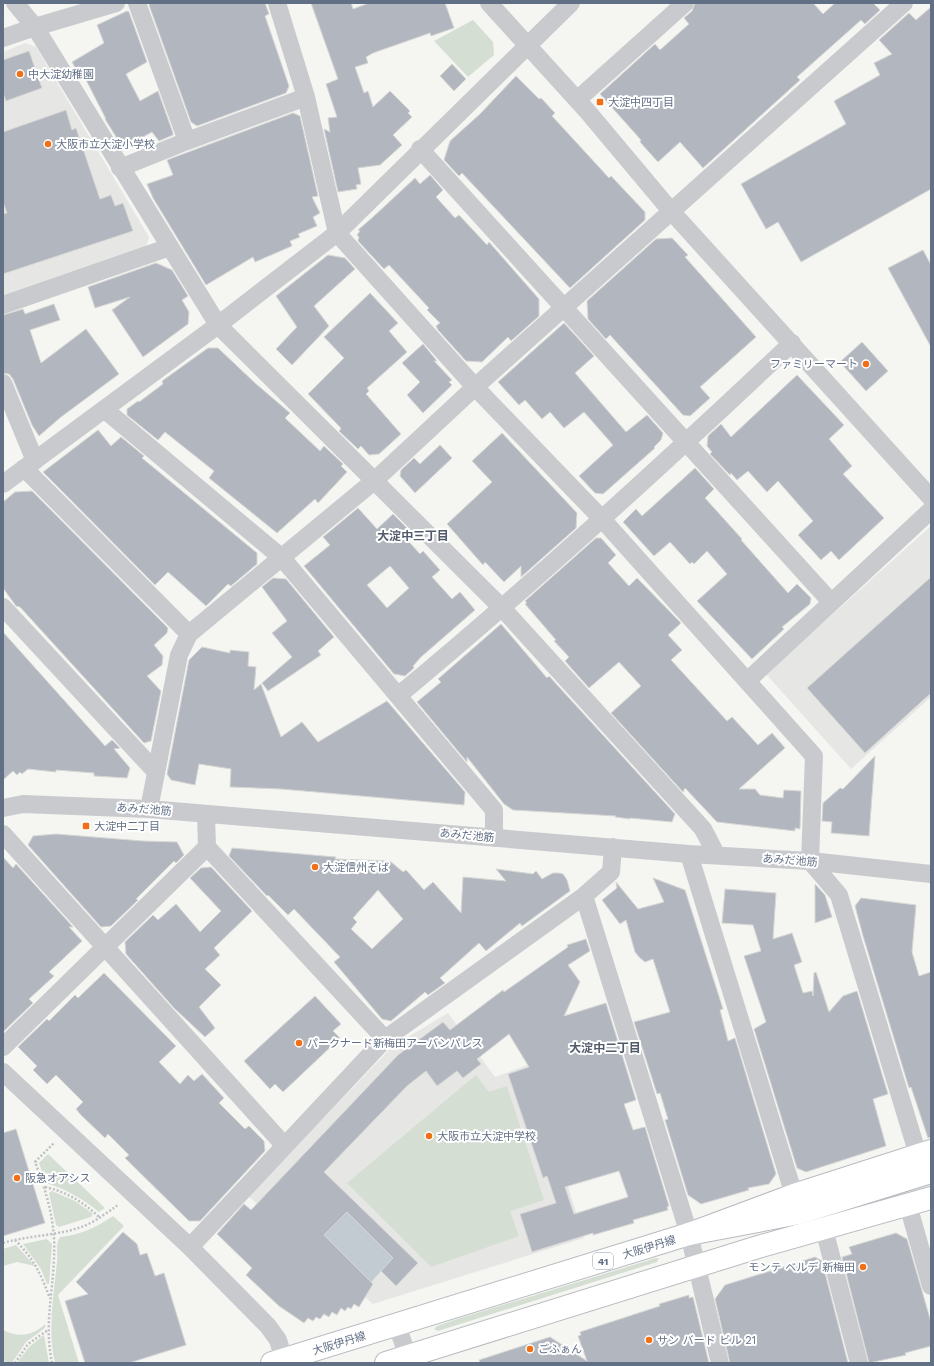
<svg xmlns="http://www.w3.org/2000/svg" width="934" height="1366" viewBox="0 0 934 1366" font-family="'Work Sans','Noto Sans JP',sans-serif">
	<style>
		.built { fill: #e6e7e5 }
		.green { fill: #d5ded3 }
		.water { fill: #c3cbd2 }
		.building { fill: #b2b7bf; stroke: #d7d7d5; fill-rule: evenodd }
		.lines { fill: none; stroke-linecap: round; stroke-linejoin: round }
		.major-casing { stroke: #b8bbc0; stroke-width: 24 }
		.highway-casing { stroke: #b7babe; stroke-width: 24 }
		.path { stroke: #bec0c3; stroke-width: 2.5; stroke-dasharray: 2 2; stroke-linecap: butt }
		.minor { stroke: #c8cace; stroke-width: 18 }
		.major { stroke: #fff; stroke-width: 22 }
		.highway { stroke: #fff; stroke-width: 22 }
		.poi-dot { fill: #f16f17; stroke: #fff; stroke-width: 1.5 }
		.labels { text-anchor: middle; stroke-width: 4; stroke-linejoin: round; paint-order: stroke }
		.shield { fill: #fff; stroke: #919baa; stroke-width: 1 }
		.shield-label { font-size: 10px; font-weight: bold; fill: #627086 }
		.poi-label { font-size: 11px; fill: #627086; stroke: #fff; text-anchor: start }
		.street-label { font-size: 11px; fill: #627086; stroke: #fff }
		.neighbourhood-label { font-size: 12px; font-weight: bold; fill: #515b6a; stroke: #fff }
	</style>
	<rect width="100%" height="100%" fill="#f5f6f2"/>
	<!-- built -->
	<path class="built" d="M25 43 36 47 149 237 146 248 3 296V52Z
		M931 526V697L851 769 766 674Z
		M448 1013 495 1077 530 1064 584 1238 373 1304 248 1196 393 1046Z"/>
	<!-- green -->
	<path class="green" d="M473 20 493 42 494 55 468 77 434 41Z
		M476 1075 489 1092 507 1086 544 1200 510 1211 519 1236 431 1267 347 1183Z
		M48 1154 105 1208 99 1212C83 1199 66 1189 46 1183L39 1163Z
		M52 1191 75 1201 93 1214 91 1217 59 1227 56 1225 49 1193Z
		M113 1216 124 1226 58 1295 79 1363H55C47 1330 54 1295 57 1261 58 1253 55 1244 60 1237 80 1235 97 1227 113 1216Z
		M47 1239 52 1244 49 1284H47L41 1269 23 1244Z
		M16 1245 35 1266 17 1262 3 1266V1249Z
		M656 1258H659L657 1262 438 1331 434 1329 437 1326 454 1320Z
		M45 1324V1328L26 1342 12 1363H5L3 1352V1330C18 1338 33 1336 45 1324Z
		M44 1335 49 1363H17L29 1347Z"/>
	<!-- water -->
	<path class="water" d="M347 1212 393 1258 371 1282 324 1235Z"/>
	<!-- building -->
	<path class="building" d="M150 3H265L269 14 265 16 289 86 286 93 197 126 191 122 149 5Z
		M311 3H351L353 9 369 3H445L454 28 431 36 430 33 373 53 366 57 368 63 355 67 364 93 368 91 373 107 390 91 410 111 408 113 412 117 393 135 402 145 380 165 358 168 361 184 356 185 357 189 338 192 324 129 330 132 328 118 337 117 326 84 338 79Z
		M695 3H813L823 14 835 3H873L880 10 865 24 861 20 797 77 800 80 703 168 680 142 658 162 640 142 641 140 600 94 655 44 660 50 689 24 684 18 692 11Z
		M931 7V189L801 262 778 222 766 229 741 184 846 124 834 101 880 75 874 63 892 54 879 40 909 13 916 20Z
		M127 11 129 12 147 62 126 74 140 101 158 91 173 133V135L159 141 152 132 123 148 105 119H106L84 76 81 78 72 62 104 43 97 25Z
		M29 51 42 88 6 101 3 93V60Z
		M452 64 466 79 454 91 440 76Z
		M516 76 539 99 541 98 555 113 552 116 609 178 611 176 645 212V220L570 288 462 173 459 176 444 160 450 141 480 114Z
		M66 110 72 130 76 128 100 199 111 195 115 206 123 203 133 231 3 274V214L7 213 3 202V132Z
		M293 113 300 116 318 196 312 197 320 213 313 217 317 226 298 234 300 237 290 241 292 246 255 262 253 257 206 285 153 198 147 184 173 175 167 160Z
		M430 175 443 190 436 197 455 218 459 215 487 245 489 242 539 299V316L511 341 508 337 482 362 466 361 438 330 436 326 440 323 427 310 429 308 389 265 384 269 358 241 359 237 357 235 360 231 358 230 373 217 415 178 420 184Z
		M672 238 688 255 685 257 756 337 700 387 710 398 690 416 683 415 610 335 606 339 588 319 587 301 656 239Z
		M923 250 931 265V347L888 268Z
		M328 255 345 258 355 269 314 306 329 326 292 365 276 349 297 327 276 296Z
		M156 263 172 270 188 296 182 300 189 312 188 324 143 357 112 310 130 297 95 308 88 287Z
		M370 293 398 323 389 331 407 352 367 388 369 391 366 394 401 434 379 454 369 455 361 446 358 449 339 431 341 429 340 427 308 394 344 358 324 337Z
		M54 304 60 320 30 330 41 363 86 329 119 374 61 417 39 436 32 425 13 379 9 374 3 373V315L23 309 25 314Z
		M564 323 594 356 575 373 626 432 647 415 663 433 661 440 654 447 655 448 603 494 595 493 579 476 613 445 584 412 564 428 550 412 542 419 525 400 519 405 498 382Z
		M862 342 888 371 866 391 840 362Z
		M423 344 437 361H434L452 380 449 382 452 385 423 413 407 395 420 382 402 363Z
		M208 348H218L255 383 290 413 285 418 320 451 324 446 343 464 341 466 347 472 318 503 315 499 277 533 209 478 214 471 165 432 158 440 127 415V409L138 401 139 402 163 384 162 381Z
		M797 375 844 425 829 439 852 466 843 474 884 518 839 560 831 551 821 560 798 535 813 521 778 481 767 492 748 471 737 480 731 473 730 475 710 454 712 452 707 446 708 436 721 424 731 437Z
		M98 430 111 446 121 437 144 456 142 458 257 553V564L231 586 228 584 206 606 168 572 155 585 43 472Z
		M502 433 577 513 576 528 521 577V566L504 582 485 562 483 565 447 524 492 482 472 461Z
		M440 445 452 458 415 493 400 476 401 470 414 458 420 464Z
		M695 468 714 489 705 498 742 539 741 540 788 593 797 584 811 598 810 604 782 627 784 629 752 659 697 601 727 574 707 551 694 564 692 562 690 564 670 542 654 556 623 522 636 509 642 516Z
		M32 491 168 628 167 633 154 645 163 656 162 665 147 676 161 691 151 741 144 743 20 607 16 606 3 588V502L15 492Z
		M358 508 377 529 393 514 407 528 401 533 420 554 423 551 440 570 432 577 452 599 460 592 475 610 421 657 413 666 414 668 405 676 394 674 304 566 330 545 323 537ZM390 566 409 588 387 608 367 585Z
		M596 538H601L616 555 608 563 629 586 637 578 681 623 668 635 682 650 671 660 727 721 732 717 758 745 772 733 785 748 739 789H755L760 795 783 798 784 790 801 791 800 829 795 828V831L717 822 685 788 683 792 611 713 641 686 619 662 589 688 565 661 569 657 554 641 556 640 525 604 527 603 525 601Z
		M931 577V693L865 753 807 688Z
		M273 578 286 579 334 637 318 651 321 655 268 691 262 683 292 657 272 633 287 621 262 587Z
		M501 624 547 678 549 676 675 814 672 822 630 818V819L615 817 616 816 513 810 504 804 467 757V762L417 702 441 682 438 679Z
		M3 632 105 746 112 740 120 748 114 749 130 768 127 778 94 776V773L56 770V772L28 769 22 774 20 772 17 775 13 771 3 780Z
		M202 647 230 653V650L249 652 248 666 256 667 254 690 261 684 281 737 302 722 318 742 387 701 465 792 464 805 281 789 230 787 231 769 199 764 195 785 171 780 167 774 189 660Z
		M875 756 869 836 831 833 832 822 822 821 823 803 840 788 843 789Z
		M56 834 143 841 177 842 184 855 176 863 174 861 136 899 138 900 111 926 101 927 28 845 33 836Z
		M232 848 336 857 335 859 390 861 403 872 406 870 424 890 433 882 461 913 463 877 506 881 496 869 533 874 536 871 542 879 553 873H559L563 874 567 880 570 891 522 926 520 923 486 951 479 943 440 978 445 983 428 995 425 992 391 1021 382 1019 334 962 340 957 294 909 288 915 268 895 267 896 229 856ZM378 890 403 919 372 949 351 929 357 922 353 918Z
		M3 857 13 868 16 864 73 927H69L82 941 49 972 54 976 29 999 33 1003 3 1032Z
		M211 867 252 911 214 948 220 955 205 969 221 985 199 1007 215 1028 205 1037 174 1008 126 954 125 942 153 915 158 920 176 904 200 932 221 911 190 878 201 868Z
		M653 878 685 890 723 1009 720 1010 728 1041 735 1038 776 1174 769 1184 748 1188 749 1190 701 1204 688 1195 665 1120 668 1119 660 1093 657 1094 634 1022 670 1012 653 959 645 962 640 958 635 952 626 920 620 924 602 900 617 888 616 882 638 909 664 902Z
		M815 884 825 895 832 917 815 923Z
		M725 889 776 893 773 939 792 933 802 962 794 965 803 993 812 991 813 996 814 973 816 972 829 1012 843 996 857 991 888 1094 873 1099 886 1146 806 1172 797 1168 754 1029 766 1022 744 956 761 951 753 925 722 923Z
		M861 898 916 905 912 952 919 976 931 972V1137L928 1138 911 1087 909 1088 863 936 855 906Z
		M586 939 590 951 568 965 580 982 564 1016 606 1003 636 1100 624 1104 633 1130 645 1127 669 1206 667 1207 668 1210 633 1220 634 1223 593 1235V1233L532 1252 520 1214 556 1203 547 1176 543 1178 508 1074 529 1067 509 1034 477 1059 481 1064 463 1078 457 1071 437 1086 426 1071 407 1086 324 1172 418 1263 396 1286 381 1271 393 1258 347 1212 324 1235 373 1284 359 1307 354 1304 351 1309 348 1307 345 1311 341 1308 337 1315 332 1312 329 1317 324 1314 320 1319 316 1317 313 1321 308 1318 304 1323 279 1306 246 1275 252 1268 217 1234 244 1204 251 1210 398 1055 443 1022 450 1030 503 990 504 992 568 947 567 945ZM619 1171 628 1197 574 1214 565 1187Z
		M104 973 176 1046 159 1062 180 1084 188 1075 194 1081 202 1074 224 1098 219 1103 245 1129 249 1126 264 1141 265 1151 200 1221H189L125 1158 129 1155 108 1134 105 1138 81 1115 76 1109 83 1102 56 1075 47 1084 33 1070 37 1066 18 1047 47 1019 49 1021 75 995 78 998Z
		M315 996 341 1024 333 1031 340 1038 283 1092 275 1084 270 1089 244 1061Z
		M16 1129 45 1223 3 1236V1133Z
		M123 1232 137 1244 140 1255 147 1253 155 1276 164 1273 186 1345 129 1363H85L65 1301 88 1294 76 1282Z
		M896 1233 907 1239 931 1322V1346L905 1353 906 1355 869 1363 842 1257 852 1254 849 1247Z
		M815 1257 822 1261 848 1363H730L715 1299 725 1285Z
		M689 1295V1298L693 1297 709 1363H480L479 1360 550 1337 587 1361 578 1336 581 1335 580 1332 660 1306 659 1304Z"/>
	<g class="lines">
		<defs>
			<path id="major" d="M272 1363 689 1234 794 1195 931 1151
				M386 1363 758 1247 931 1198"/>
			<path id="highway" d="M689 1234 799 1213 931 1172"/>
		</defs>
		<!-- major casing -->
		<use href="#major" class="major-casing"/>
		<!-- highway casing -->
		<use href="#highway" class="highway-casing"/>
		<!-- path -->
		<path class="path" d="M45 1187C67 1192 83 1202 99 1217
			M15 1240C33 1258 40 1272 49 1296
			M3 1243C30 1235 58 1236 84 1226 96 1221 108 1212 118 1205
			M15 1363 28 1344 48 1330
			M52 1363C44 1324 53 1295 54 1257 56 1224 47 1193 35 1162L54 1143"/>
		<!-- minor -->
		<path class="minor" d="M15 3 35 27 218 325 503 609 703 829 716 854
			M137 3 187 141
			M277 3 306 97 337 233 475 387 602 519 814 756 810 861 839 895 918 1155
			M489 3 588 112 671 211 931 498
			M3 38 35 27 116 3
			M577 100 685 3
			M420 149 831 602
			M120 168 187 141 306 97
			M3 305 170 247
			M3 383 35 461
			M104 409 282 558 494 810V838
			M24 468 189 634
			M3 484 218 325 337 233 571 3
			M3 607 156 772
			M747 681 931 510
			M399 695C534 583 664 464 792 343
			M3 808 23 804 149 809 689 854 810 861 931 874
			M149 809 179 655 189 634 374 481 475 387 904 3
			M206 815 207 847 385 1039
			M3 834 284 1145
			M689 854 794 1195
			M584 896 689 1234 720 1363
			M3 1047 207 847
			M3 1072 190 1247 268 1326 278 1340 285 1363
			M908 1205 931 1286
			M824 1229 859 1363
			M190 1247 385 1039 584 896 611 872 613 847
			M397 1325 410 1363"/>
		<!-- major -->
		<use href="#major" class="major"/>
		<!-- highway -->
		<use href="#highway" class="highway"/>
	</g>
	<!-- markers -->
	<g class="poi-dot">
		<circle cx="20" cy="74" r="4"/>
		<rect x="596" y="98" width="8" height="8" rx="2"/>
		<circle cx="48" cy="144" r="4"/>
		<circle cx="866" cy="364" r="4"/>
		<rect x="82" y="822" width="8" height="8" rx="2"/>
		<circle cx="315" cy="867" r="4"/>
		<circle cx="299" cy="1043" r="4"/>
		<circle cx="429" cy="1136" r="4"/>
		<circle cx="17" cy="1178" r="4"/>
		<circle cx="863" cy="1267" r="4"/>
		<circle cx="649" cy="1340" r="4"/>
		<circle cx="530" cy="1349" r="4"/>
	</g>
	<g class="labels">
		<!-- shield labels -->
		<rect class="shield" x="593" y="1253" width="20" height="16" rx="3"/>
		<g class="shield-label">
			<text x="603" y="1265">41</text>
		</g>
		<!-- poi labels -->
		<g class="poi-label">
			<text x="28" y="78">中大淀幼稚園</text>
			<text x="608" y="106">大淀中四丁目</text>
			<text x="56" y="148">大阪市立大淀小学校</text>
			<text x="858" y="368" text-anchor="end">ファミリーマート</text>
			<text x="94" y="830">大淀中二丁目</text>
			<text x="323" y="871">大淀信州そば</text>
			<text x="307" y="1047">パークナード新梅田アーバンパレス</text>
			<text x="437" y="1140">大阪市立大淀中学校</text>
			<text x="25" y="1182">阪急オアシス</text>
			<text x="855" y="1271" text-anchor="end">モンテ ベルデ 新梅田</text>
			<text x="657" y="1344">サン バード ビル 21</text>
			<text x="538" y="1353">ごふぁん</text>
		</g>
		<!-- street labels -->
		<g class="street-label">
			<text transform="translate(144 809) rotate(4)" y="4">あみだ池筋</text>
			<text transform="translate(467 835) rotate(5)" y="4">あみだ池筋</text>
			<text transform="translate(790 860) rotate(4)" y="4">あみだ池筋</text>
			<text transform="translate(649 1247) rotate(-17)" y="4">大阪伊丹線</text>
			<text transform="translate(339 1343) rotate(-17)" y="4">大阪伊丹線</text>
		</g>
		<!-- neighbourhood labels -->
		<g class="neighbourhood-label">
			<text x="413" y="540">大淀中三丁目</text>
			<text x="605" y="1052">大淀中二丁目</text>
		</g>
	</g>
	<!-- border -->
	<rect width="934" height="1366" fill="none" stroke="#627086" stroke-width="8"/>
</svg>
